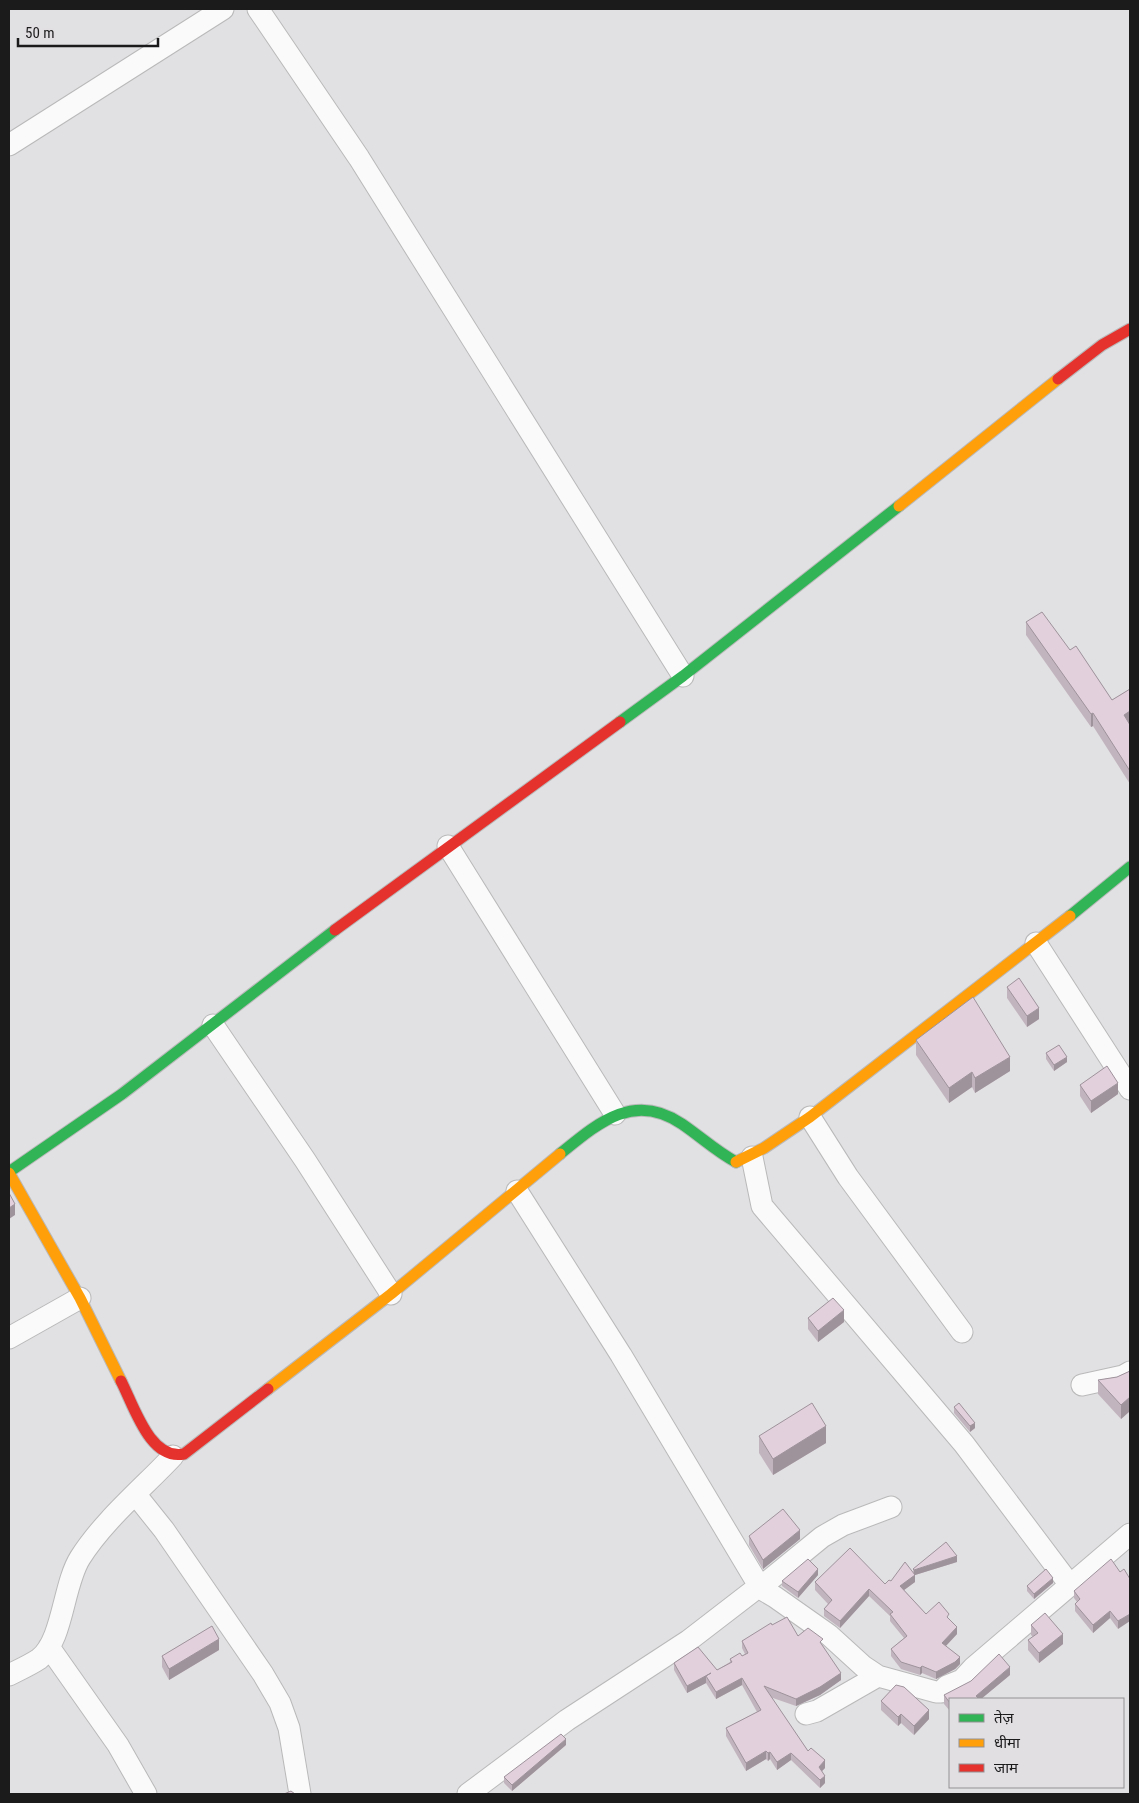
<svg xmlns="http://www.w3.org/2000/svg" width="1139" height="1803" viewBox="0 0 1139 1803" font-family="'Roboto Condensed','Noto Sans Devanagari',sans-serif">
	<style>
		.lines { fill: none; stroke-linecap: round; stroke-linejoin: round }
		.street-casing { stroke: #bab9ba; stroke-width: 23 }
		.fast-casing { stroke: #bab9ba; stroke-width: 13 }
		.slow-casing { stroke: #bab9ba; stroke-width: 13 }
		.jam-casing { stroke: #bab9ba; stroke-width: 13 }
		.street { stroke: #fafafb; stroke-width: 21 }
		.fast { stroke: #30b455; stroke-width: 11 }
		.slow { stroke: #ff9f0a; stroke-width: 11 }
		.jam { stroke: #e5322d; stroke-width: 11 }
		.wall { fill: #c2b4be }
		.shaded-wall { fill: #9e929b }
		.building { fill: #e2d1dd; stroke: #9e929b }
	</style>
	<rect width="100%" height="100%" fill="#e1e0e2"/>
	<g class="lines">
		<defs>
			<path id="street" d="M258 9 359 158 683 676
				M9 145 223 9
				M448 846 615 1114
				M1036 943 1130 1089
				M213 1025 305 1160 391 1294
				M810 1117 848 1177 962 1332
				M752 1157 762 1206 964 1444 1070 1585
				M517 1191 621 1355 755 1579 758 1587 775 1597 829 1635 863 1666 878 1676 936 1692H941L947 1686 962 1680 973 1668 1130 1534
				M9 1338 80 1298
				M1082 1385 1123 1376 1130 1372
				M136 1495 164 1530 263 1674 280 1703 289 1728 300 1794
				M761 1587 822 1537 843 1525 891 1507
				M49 1647 118 1745 146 1794
				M9 1675C19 1670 30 1665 39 1659 63 1641 63 1585 80 1558 104 1520 143 1488 173 1456
				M806 1714 817 1711 878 1676
				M468 1794 567 1720 688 1641 758 1587"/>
			<path id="fast" d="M620 722 683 676 899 506
				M1070 916 1130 867
				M560 1154C598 1123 634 1091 682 1124 701 1137 717 1152 736 1162
				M9 1172 122 1094 335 930"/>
			<path id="slow" d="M899 506 1058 379
				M736 1162 764 1148 810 1117 1070 916
				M9 1173 80 1298 121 1381
				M268 1389 391 1294 560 1154"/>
			<path id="jam" d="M1058 379 1102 345 1130 329
				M335 930 620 722
				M121 1381C134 1406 150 1461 184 1454L268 1389"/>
		</defs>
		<!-- street casing -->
		<use href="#street" class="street-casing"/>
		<!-- fast casing -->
		<use href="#fast" class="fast-casing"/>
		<!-- slow casing -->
		<use href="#slow" class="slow-casing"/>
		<!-- jam casing -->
		<use href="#jam" class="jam-casing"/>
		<!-- street -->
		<use href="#street" class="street"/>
		<!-- fast -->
		<use href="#fast" class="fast"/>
		<!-- slow -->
		<use href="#slow" class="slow"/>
		<!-- jam -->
		<use href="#jam" class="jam"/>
	</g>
	<!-- wall -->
	<path class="wall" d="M1026 622 1070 650 1112 700 1130 689V784L1093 726 1091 727 1026 635Z
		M1007 987 1039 1019 1027 1027 1007 998Z
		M916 1040 1010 1071 975 1093 972 1087 949 1103 916 1055Z
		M1046 1053 1067 1062 1054 1071 1046 1059Z
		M1080 1085 1118 1094 1091 1113 1080 1096Z
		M808 1318 844 1322 818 1342 808 1329Z
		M1130 1371V1411L1121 1419 1098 1394V1380L1117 1377Z
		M954 1407 975 1428 970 1432 954 1413Z
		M759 1436 826 1443 773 1475 759 1453Z
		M749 1536 800 1539 763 1569 749 1545Z
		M957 1562 915 1575V1582L904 1590 926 1614 949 1619 957 1634 946 1646 960 1664 955 1669 936 1679 922 1673 920 1675 901 1669 891 1656V1649L904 1638 890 1621V1616L869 1596 840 1628 824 1616V1609L828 1604 815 1590V1582L885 1584 913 1572V1569Z
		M1120 1572 1118 1629 1110 1618 1093 1633 1075 1611V1604L1077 1602 1074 1598V1591Z
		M818 1575 798 1598 782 1586V1581Z
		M1053 1583 1034 1599 1027 1591V1586Z
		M772 1625 823 1646 841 1680 820 1695 796 1706 770 1697 808 1751 825 1768 822 1771 825 1783 820 1788 791 1760 777 1770 770 1759 768 1761 766 1759 746 1771 726 1736V1728L757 1712 742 1685 716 1699 706 1683 687 1693 674 1670V1663L717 1670 730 1662V1659L742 1656 745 1654 742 1648V1641Z
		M1031 1625 1063 1644 1039 1663 1028 1650V1640L1033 1637 1031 1635Z
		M219 1650 169 1680 162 1667V1656Z
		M1010 1675 981 1699H950V1711L944 1704V1695Z
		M881 1701 929 1719 914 1735 901 1723 898 1726 881 1710Z
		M566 1745 512 1791 504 1783V1777Z"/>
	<!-- shaded-wall -->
	<path class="shaded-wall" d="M1130 711V725L1124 715Z
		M1093 713V726L1091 727V714Z
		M1039 1008V1019L1027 1027V1016Z
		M1010 1057V1071L975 1093V1078Z
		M1067 1057V1062L1054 1071V1065Z
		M972 1072V1087L949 1103V1088Z
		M1118 1083V1094L1091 1113V1101Z
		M15 1204V1215L9 1219V1208Z
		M844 1310V1322L818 1342V1331Z
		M1130 1397V1411L1121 1419V1405Z
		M975 1423V1428L970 1432V1426Z
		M826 1426V1443L773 1475V1459Z
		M800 1530V1539L763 1569V1560Z
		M957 1556V1562L915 1575V1582L900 1593V1586L914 1575V1570Z
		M818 1569V1575L798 1598V1592Z
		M1053 1578V1583L1034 1599V1594Z
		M869 1589V1596L840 1628V1621Z
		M1110 1611V1618L1093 1633V1625Z
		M1130 1614V1621L1118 1629V1621Z
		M957 1627V1634L942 1650V1643Z
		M1063 1634V1644L1039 1663V1653Z
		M219 1639V1650L169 1680V1669Z
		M960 1657V1664L955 1669 936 1679V1672Z
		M922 1666V1673L920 1675V1668Z
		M1010 1667V1675L981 1699H976V1696Z
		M711 1673 706 1676V1683L687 1693V1686Z
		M841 1673V1680L820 1695 796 1706V1699Z
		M742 1678V1685L716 1699V1692Z
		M929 1710V1719L914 1735V1726Z
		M901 1714V1723L898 1726V1717Z
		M566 1739V1745L512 1791V1785Z
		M766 1751V1759L746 1771V1763Z
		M770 1752V1759L768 1761V1753Z
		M791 1753V1760L777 1770V1762Z
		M825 1760V1768L819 1774V1767Z
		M825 1776V1783L820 1788V1780Z"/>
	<!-- building -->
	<path class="building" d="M1042 612 1070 650 1076 646 1112 700 1130 689V711L1124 715 1130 725V771L1093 713 1091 714 1026 622Z
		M1019 978 1039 1008 1027 1016 1007 987Z
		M973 997 1010 1057 975 1078 972 1072 949 1088 916 1040Z
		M1059 1045 1067 1057 1054 1065 1046 1053Z
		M1107 1066 1118 1083 1091 1101 1080 1085Z
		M9 1193 15 1204 9 1208Z
		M833 1298 844 1310 818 1331 808 1318Z
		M1130 1371V1397L1121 1405 1098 1380 1117 1377Z
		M812 1403 826 1426 773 1459 759 1436Z
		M959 1403 975 1423 970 1426 954 1407Z
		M783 1509 800 1530 763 1560 749 1536Z
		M946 1542 957 1556 914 1570 913 1569Z
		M850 1548 885 1584 889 1580 891 1581 905 1562 915 1575 900 1586 926 1614 939 1602 949 1614 947 1617 957 1627 942 1643 960 1657 955 1662 936 1672 922 1666 920 1668 901 1662 891 1649 907 1636 890 1614 893 1612 869 1589 840 1621 824 1609 832 1600 815 1582Z
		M808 1559 818 1569 798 1592 782 1581Z
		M1111 1559 1120 1572 1124 1569 1130 1579V1614L1118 1621 1110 1611 1093 1625 1075 1604 1080 1599 1074 1591Z
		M1046 1569 1053 1578 1034 1594 1027 1586Z
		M1045 1613 1063 1634 1039 1653 1028 1640 1038 1633 1031 1625Z
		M787 1617 798 1636 808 1628 823 1639 820 1642 841 1673 820 1687 796 1699 764 1686 808 1751 811 1748 825 1760 819 1767 825 1776 820 1780 791 1753 777 1762 770 1752 768 1753 766 1751 746 1763 726 1728 761 1710 742 1678 716 1692 706 1676 711 1673 687 1686 674 1663 698 1647 717 1670 732 1662 730 1659 740 1653 742 1656 748 1653 742 1641 771 1623 772 1625Z
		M212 1626 219 1639 169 1669 162 1656Z
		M999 1654 1010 1667 976 1696 979 1699H950V1703L944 1695 971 1681Z
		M896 1685 904 1687 929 1710 914 1726 901 1714 898 1717 881 1701Z
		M561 1734 566 1739 512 1785 504 1777Z
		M291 1791 295 1794H284Z"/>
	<!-- border -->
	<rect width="1139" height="1803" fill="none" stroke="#1c1b1c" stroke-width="20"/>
	<!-- legend -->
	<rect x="949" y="1698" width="175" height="90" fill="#e2dfe3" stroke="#939193"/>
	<rect x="959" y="1714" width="25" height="8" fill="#30b455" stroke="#939193"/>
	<text x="994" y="1723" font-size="15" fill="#1c1b1c">तेज़</text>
	<rect x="959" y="1739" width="25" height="8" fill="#ff9f0a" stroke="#939193"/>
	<text x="994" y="1748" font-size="15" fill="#1c1b1c">धीमा</text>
	<rect x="959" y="1764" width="25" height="8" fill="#e5322d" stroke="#939193"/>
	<text x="994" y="1773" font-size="15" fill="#1c1b1c">जाम</text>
	<!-- scale -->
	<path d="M18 38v8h140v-8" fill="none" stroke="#1c1b1c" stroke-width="2.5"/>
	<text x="25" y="38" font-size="15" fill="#1c1b1c" stroke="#e2dfe3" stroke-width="4" paint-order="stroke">50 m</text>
</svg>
